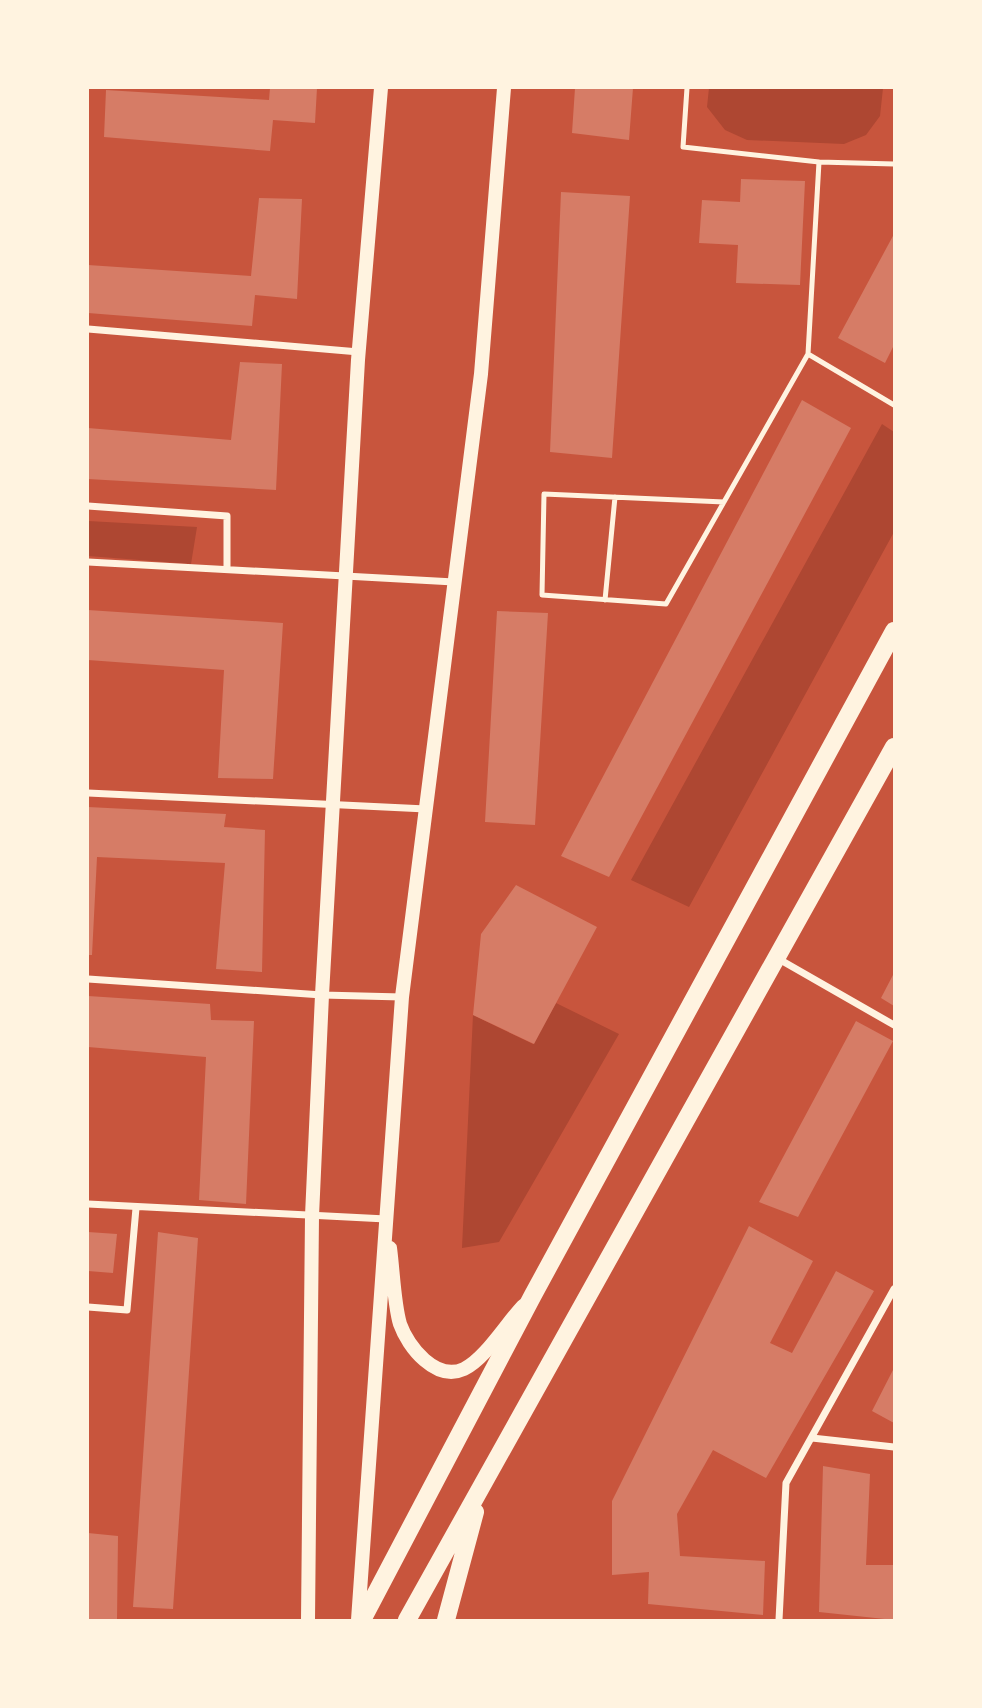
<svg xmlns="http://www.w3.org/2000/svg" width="982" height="1708" viewBox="0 0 982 1708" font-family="Jost,sans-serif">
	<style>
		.green { fill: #ae4732 }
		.building { fill: #d67c66 }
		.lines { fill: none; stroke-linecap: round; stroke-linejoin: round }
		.service { stroke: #fff3e0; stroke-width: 5 }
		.minor { stroke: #fff3e0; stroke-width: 7 }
		.secondary { stroke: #fff3e0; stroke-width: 14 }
		.primary { stroke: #fff3e0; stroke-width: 18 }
	</style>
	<rect width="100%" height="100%" fill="#c8553d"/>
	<!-- green -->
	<path class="green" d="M709 88H883L880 116 866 135 844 144 747 140 725 130 707 107Z
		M882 424 894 432V532L689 907 631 880Z
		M88 521 197 527 191 564 88 556Z
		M556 1003 619 1034 499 1242 462 1248 473 1015 533 1044Z"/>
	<!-- building -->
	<path class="building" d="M270 88H317L315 123 273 120 270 151 104 137 106 90 269 100Z
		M575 88H633L629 140 572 133Z
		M741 179 805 181 800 285 736 283 738 245 699 243 702 200 740 202Z
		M561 192 630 196 612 458 550 452Z
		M259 198 302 199 297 299 255 295 252 326 88 313V265L251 276Z
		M894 234V345L885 363 838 338Z
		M240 362 282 364 276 490 88 479V428L231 440Z
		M802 400 851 428 609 877 561 856Z
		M88 610 283 623 273 779 218 778 224 670 88 660Z
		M497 611 548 613 535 825 485 822Z
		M88 807 226 814 224 827 265 830 262 972 216 969 225 863 97 857 92 955H88Z
		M516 885 597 927 534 1044 473 1015 481 934Z
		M894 973V1006L881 998Z
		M88 996 210 1004 211 1020 254 1021 246 1204 199 1200 206 1057 88 1047Z
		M856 1021 893 1041 798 1217 759 1202Z
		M749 1226 813 1261 770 1343 792 1353 836 1271 874 1291 766 1478 713 1450 677 1514 680 1556 765 1561 763 1615 648 1604 649 1572 612 1575V1501Z
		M88 1232 117 1234 113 1273 88 1271Z
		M158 1232 198 1238 173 1609 133 1607Z
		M894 1368V1423L872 1411Z
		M823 1466 870 1474 866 1565H894V1620L819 1612Z
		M88 1533 118 1536 117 1620H88Z"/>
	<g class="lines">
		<!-- service -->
		<path class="service" d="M687 88 683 147 819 162 808 354 894 405
			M819 162 894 164
			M724 502 544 494 542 595 666 604 808 354
			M605 600 615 497"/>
		<!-- minor -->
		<path class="minor" d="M88 329 359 352
			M88 506 227 516V569
			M88 562 454 582
			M88 793 426 809
			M777 958 894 1025
			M88 979 322 995 402 997
			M88 1204 386 1219
			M88 1307 127 1310 136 1208
			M812 1438 894 1447
			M779 1620 786 1483 894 1289"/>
		<!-- secondary -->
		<path class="secondary" d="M390 1248C393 1270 394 1304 400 1324 408 1347 436 1382 464 1369 485 1359 506 1324 523 1306
			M308 1620 312 1216 322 995 358 360 381 88
			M358 1620 402 997 481 374 504 88"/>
		<!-- primary -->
		<path class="primary" d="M362 1620 533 1295 894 631
			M407 1620 894 747
			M446 1620 475 1512"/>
	</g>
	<!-- border -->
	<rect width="982" height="1708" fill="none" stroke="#fff3e0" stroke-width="178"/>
</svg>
